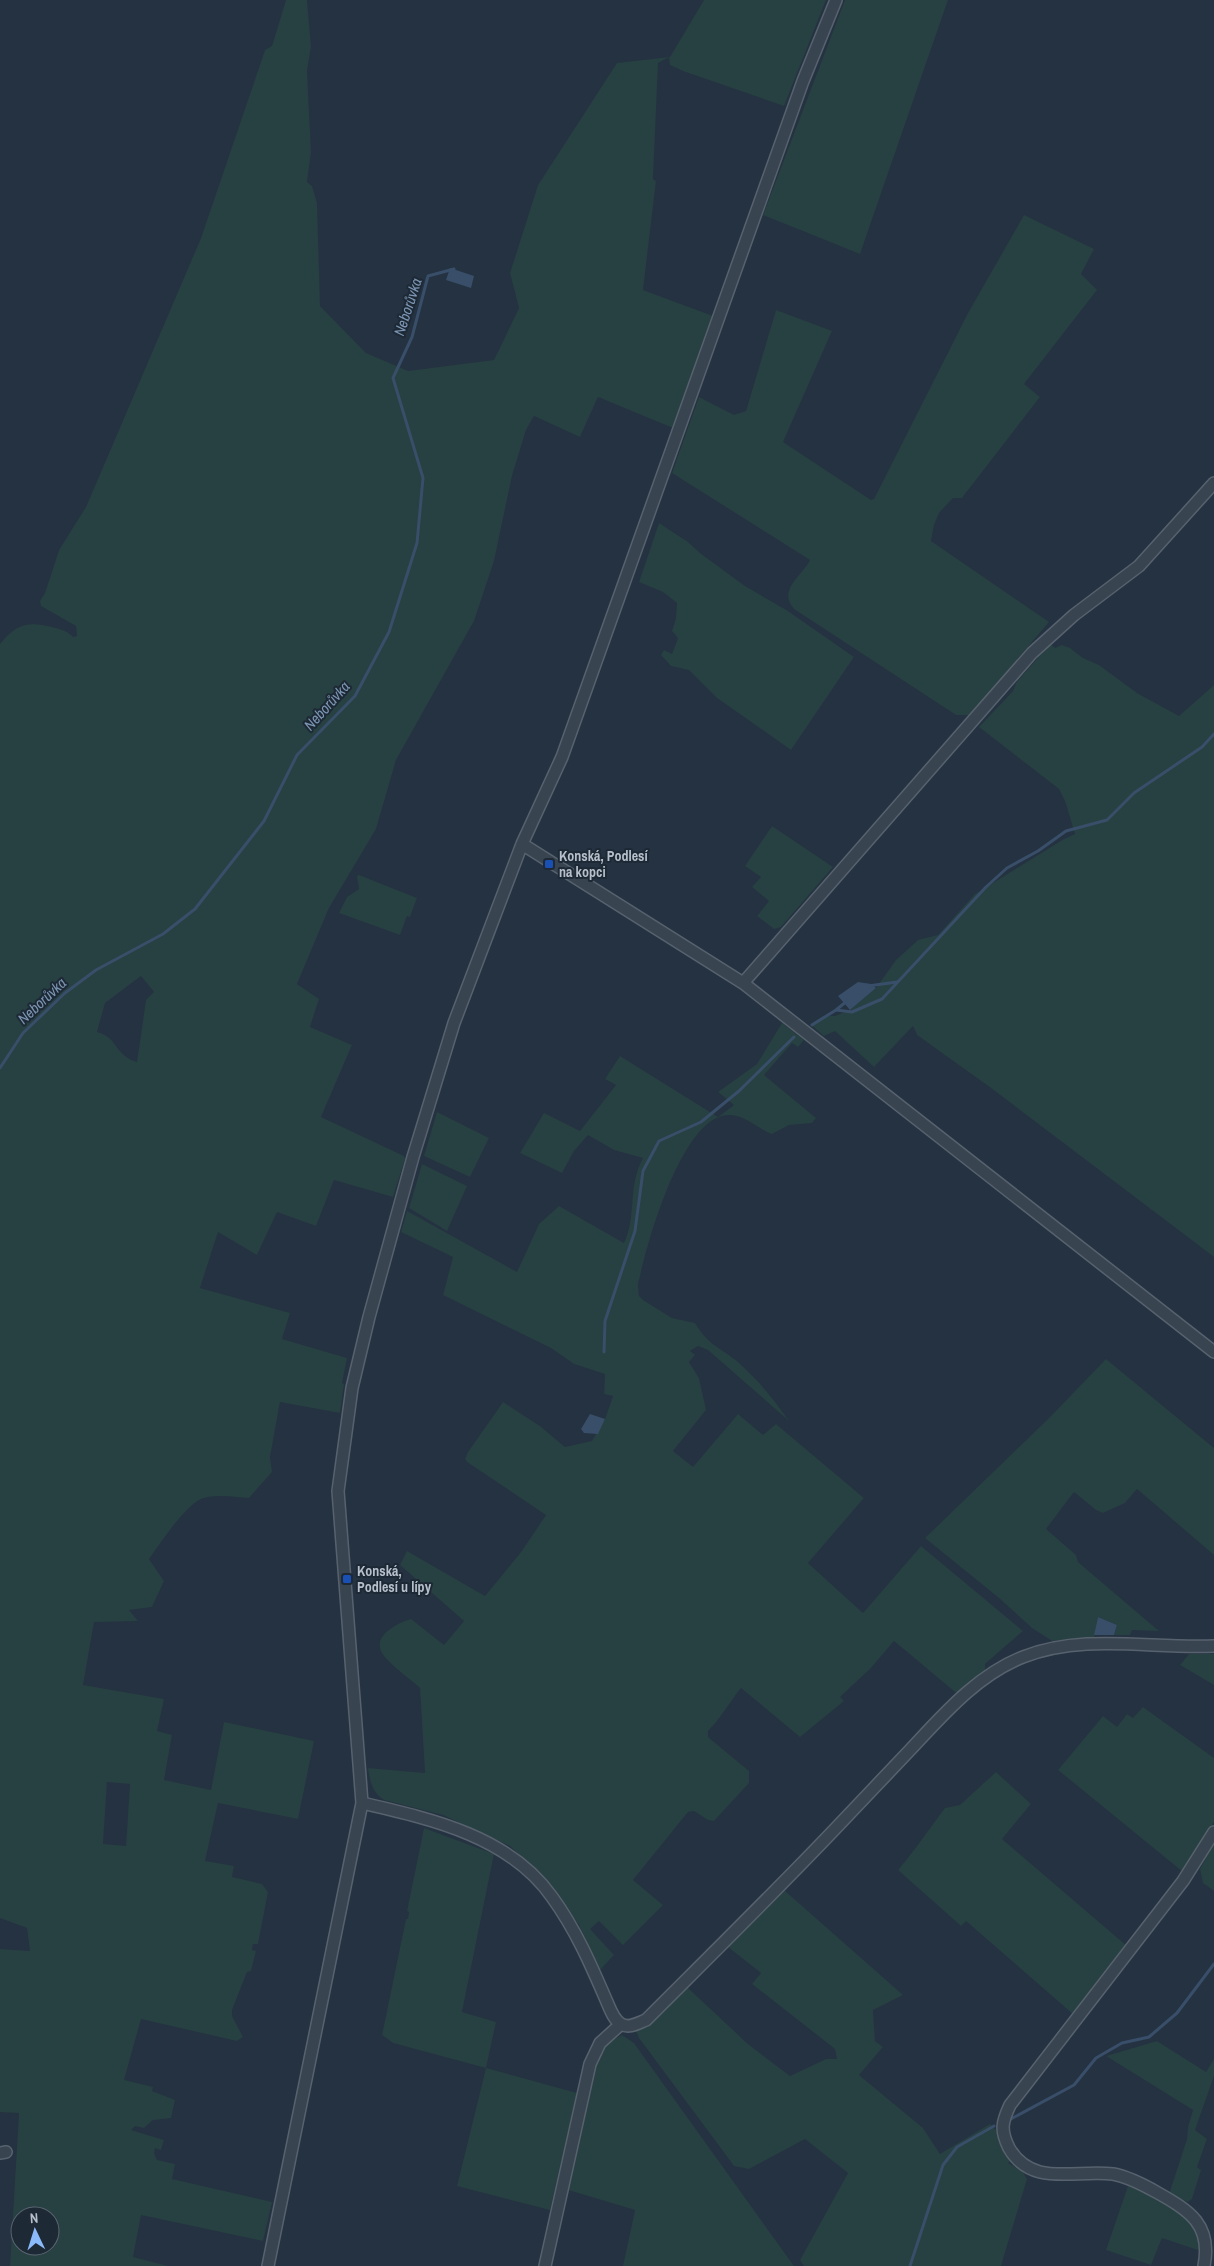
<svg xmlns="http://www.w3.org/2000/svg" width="1214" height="2266" viewBox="0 0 1214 2266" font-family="'Archivo Narrow',sans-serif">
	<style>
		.green { fill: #274042; fill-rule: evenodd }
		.water { fill: #384e69 }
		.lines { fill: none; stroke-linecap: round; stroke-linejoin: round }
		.stream { stroke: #384e69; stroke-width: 3 }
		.minor-casing { stroke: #57626e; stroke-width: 14 }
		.minor { stroke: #394451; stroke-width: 11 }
		.transit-dot { fill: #1a4fb4; stroke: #1e2936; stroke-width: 2 }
		.labels { text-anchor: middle; stroke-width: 4; stroke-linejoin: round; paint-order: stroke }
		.poi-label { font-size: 14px; font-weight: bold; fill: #b6bfcb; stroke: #1e2936; text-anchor: start }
		.water-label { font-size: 15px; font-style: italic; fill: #7c96b3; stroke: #1e2936 }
	</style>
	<rect width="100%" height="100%" fill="#253241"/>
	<!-- green -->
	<path class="green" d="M286 0H307L311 47 307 71 311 152 307 182 312 186 317 203 320 306 366 353 408 371 494 360 519 308 510 273 538 185 617 63 670 57 704 0H826L784 106 683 71 670 65 669 57 658 63 653 179 656 181 643 290 713 316 673 428 598 397 580 437 534 416 526 430 512 476 494 561 474 621 396 760 376 829 329 908 297 984 319 999 310 1027 352 1045 321 1117 404 1156 405 1159 393 1197 334 1180 316 1226 277 1212 257 1255 218 1232 200 1288 290 1313 282 1339 347 1358 342 1383 344 1384 340 1413 280 1402 270 1457 272 1472 249 1498C234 1497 212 1493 199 1500 182 1510 160 1544 149 1559L164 1581 152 1607 129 1610 138 1621 94 1622 83 1685 164 1699 157 1731 172 1735 164 1780 211 1790 224 1722 314 1741 298 1819 218 1803 205 1861 234 1866 232 1877 262 1884 268 1892 258 1944H253L252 1950 256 1951 251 1971 247 1972 232 2010V2016L243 2037 237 2041 141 2019 124 2080 153 2087 152 2091 175 2100 171 2118 153 2120 144 2128 135 2126 131 2130 164 2140 161 2150 155 2148 154 2153 157 2160 175 2164 172 2179 272 2202 263 2241 141 2215 133 2257 168 2266H10L19 2113 0 2112V1949L30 1951 27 1928 0 1918V644C17 622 30 621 56 628 62 630 68 631 73 637L77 636 76 626 41 606 40 601 45 593 59 550 86 507 201 238 265 50 272 46ZM141 976 154 992 146 1000 137 1062C114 1055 118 1037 97 1032L105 1003ZM107 1782 130 1784 126 1846 103 1844ZM20 2216H50V2246H20Z
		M845 0H948L860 254 763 215Z
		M1024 215 1094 249 1081 274 1097 290 1024 384 1040 397 962 498H953L939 513 934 525 931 541 1049 622 970 715H956L794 609C777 590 802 576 810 560L672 473 699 397 734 415 746 411 776 310 832 331 783 442 871 500 874 499 968 313Z
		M659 523 688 542 700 553 745 586 788 611 854 657 791 750 717 698 689 670 671 666 661 655 664 650 672 654 678 638 672 631 676 618 677 603 663 592 639 582Z
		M1050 644 1055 648 1062 645 1070 648 1083 658 1099 665 1137 693 1179 716 1214 685V1257L991 1088 917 1035 913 1026 874 1067 835 1031 824 1036 810 1024 823 1016H835L850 1010 876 988 896 960 918 940 938 935 975 894 1064 839 1075 834 1065 801 1059 789 979 727 1013 691 1016 683Z
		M772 826 833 867 781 927 774 929 757 916 769 901 752 887 761 877 745 866Z
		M359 875 417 898 410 917 407 916 400 935 339 913 347 897 359 889 357 876Z
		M782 1023 804 1040 798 1047 792 1043 764 1075 816 1118 812 1123 789 1125 772 1134C758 1129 745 1115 730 1115 682 1113 646 1247 638 1285L639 1296 643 1300 672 1318 695 1323C710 1347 719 1346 738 1362 758 1380 774 1399 789 1421L708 1350 698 1346 690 1351 695 1355 689 1362 699 1378 706 1410 673 1451 693 1467 738 1414 763 1435 776 1424 864 1498 808 1563 863 1613 921 1546 1023 1631 985 1664V1669L988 1672 961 1692H955L894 1641 870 1669 840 1697 844 1701 800 1737 741 1688C729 1703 721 1718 708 1731V1737L749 1771V1783L714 1821 708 1820 694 1811 688 1812 633 1880 663 1905 623 1945 599 1921 590 1929 614 1955 600 1970 579 1925 554 1889 510 1846 443 1815 384 1800C372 1792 370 1782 368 1768L425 1773 420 1688C409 1678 394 1668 384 1656 369 1637 397 1623 411 1619L444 1645 464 1621 400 1565 407 1551 485 1596 521 1552 546 1515 467 1462 465 1459 468 1452 503 1402 540 1426 565 1447 592 1441 605 1419 613 1396 604 1394 605 1374 574 1364 551 1348 443 1295 453 1257 401 1232 407 1211 517 1272 539 1224 559 1206 624 1243C637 1216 627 1187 643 1158L614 1150 588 1135 574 1151 562 1173 520 1153 544 1113 580 1131 616 1085 605 1079 620 1056 718 1117 734 1105 718 1092 757 1064Z
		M437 1112 489 1138 470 1177 424 1156Z
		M422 1164 467 1186 447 1231 409 1208Z
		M1106 1359 1214 1448V1555L1137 1489 1125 1503 1103 1513 1096 1510 1074 1492 1046 1529 1076 1555 1078 1562 1159 1631 1132 1630 1130 1635H1114L1117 1625 1098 1617 1094 1637 1052 1641 1032 1628 999 1598 925 1538 1051 1416Z
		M1189 1654H1214V1685L1180 1665Z
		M1143 1707 1214 1758V1822L1183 1872 1058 1770 1103 1716 1117 1727 1127 1714 1133 1718Z
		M996 1772 1031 1804 1002 1839 1127 1946 1074 2015 966 1921 961 1926 898 1870C915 1850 929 1829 945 1808L960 1805Z
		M424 1828 494 1854 462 2012 496 2022 486 2068 577 2093 550 2210 457 2186 486 2068 393 2043 382 2035 406 1919H408L409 1912 407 1911Z
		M1214 1843V1891L1203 1883 1200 1869Z
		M784 1890 903 1995 873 2010 875 2041 883 2047 859 2075 923 2128 940 2154 990 2124 997 2131 1011 2160 1008 2163 1023 2172 1027 2179 1001 2266H804L800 2260 848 2173 805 2139 749 2169 734 2166 639 2038 636 2031 650 2024 687 1987 748 2044 790 2076 826 2059H837L835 2049 752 1984 761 1973 728 1947Z
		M622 2035 634 2043 794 2266H623L635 2210 565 2189 595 2058 609 2042Z
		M1157 2041 1206 2072 1214 2059V2076L1195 2130 1207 2139 1197 2167 1201 2170 1192 2199 1188 2202 1169 2194 1187 2139 1188 2127 1193 2110 1106 2056Z
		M1128 2186C1164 2197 1194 2211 1201 2251L1162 2238 1151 2265 1106 2250Z"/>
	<!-- water -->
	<path class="water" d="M450 268 474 276 471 288 446 280Z
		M858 982 871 984 876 988 850 1010 838 996Z
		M590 1414 605 1419 598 1434 584 1433 581 1429Z
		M1098 1617 1117 1625 1114 1635H1094Z"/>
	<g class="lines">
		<!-- stream -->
		<path class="stream" d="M868 986 897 982
			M836 1010 847 1001
			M812 1025 836 1010 852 1012 882 999 986 887 1007 868 1038 851 1066 831 1107 820 1134 793 1202 747 1214 734
			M0 1068 23 1033 65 993 96 970 163 934 195 909 264 821 297 755 355 696 389 632 417 543 423 478 393 378 412 337 428 276 454 269
			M604 1352 605 1321 635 1231 643 1171 659 1141 701 1122 739 1091 794 1037
			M1009 2120 1074 2085 1096 2058 1122 2043 1149 2037 1177 2013 1214 1964
			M910 2266 943 2165 957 2147 994 2126"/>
		<defs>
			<path id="minor" d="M522 844 743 983 1214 1352
				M743 983 1032 653 1074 615 1139 566 1214 483
				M362 1803C431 1819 509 1836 552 1897 576 1930 591 1965 607 2002 610 2009 614 2020 621 2024 629 2029 638 2023 646 2020 709 1957 773 1894 835 1829 860 1803 885 1776 910 1750 943 1715 977 1675 1023 1657 1084 1633 1151 1649 1214 1646
				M0 2153 6 2152
				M268 2266 362 1803 338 1491 352 1388 369 1317 413 1157 454 1023 522 844 562 757 803 81 836 0
				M545 2266 590 2064 600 2043 621 2024
				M1204 2266C1212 2225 1190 2211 1158 2193 1144 2185 1129 2177 1113 2174 1075 2169 1032 2188 1009 2148 1000 2130 1002 2122 1010 2105L1183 1881 1214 1832"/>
		</defs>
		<!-- minor casing -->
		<use href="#minor" class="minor-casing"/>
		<!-- minor -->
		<use href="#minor" class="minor"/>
	</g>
	<!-- markers -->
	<g class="transit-dot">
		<rect x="544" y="859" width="10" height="10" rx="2.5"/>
		<rect x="342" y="1574" width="10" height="10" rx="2.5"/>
	</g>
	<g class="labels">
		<!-- poi labels -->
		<g class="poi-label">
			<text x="559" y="861">Konská, Podlesí<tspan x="559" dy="16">na kopci</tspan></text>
			<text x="357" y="1576">Konská,<tspan x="357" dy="16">Podlesí u lípy</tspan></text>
		</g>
		<!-- water labels -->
		<g class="water-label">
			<text transform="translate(408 307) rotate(-72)" y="5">Neborůvka</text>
			<text transform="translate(327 706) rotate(-48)" y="5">Neborůvka</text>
			<text transform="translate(42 1001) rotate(-43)" y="5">Neborůvka</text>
		</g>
	</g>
	<!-- north arrow -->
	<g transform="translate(35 2231) rotate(356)"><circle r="24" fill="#1e2936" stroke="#5b6572"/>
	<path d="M0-4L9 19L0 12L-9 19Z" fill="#8bbafb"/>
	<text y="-8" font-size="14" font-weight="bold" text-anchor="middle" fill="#b6bfcb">N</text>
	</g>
</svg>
